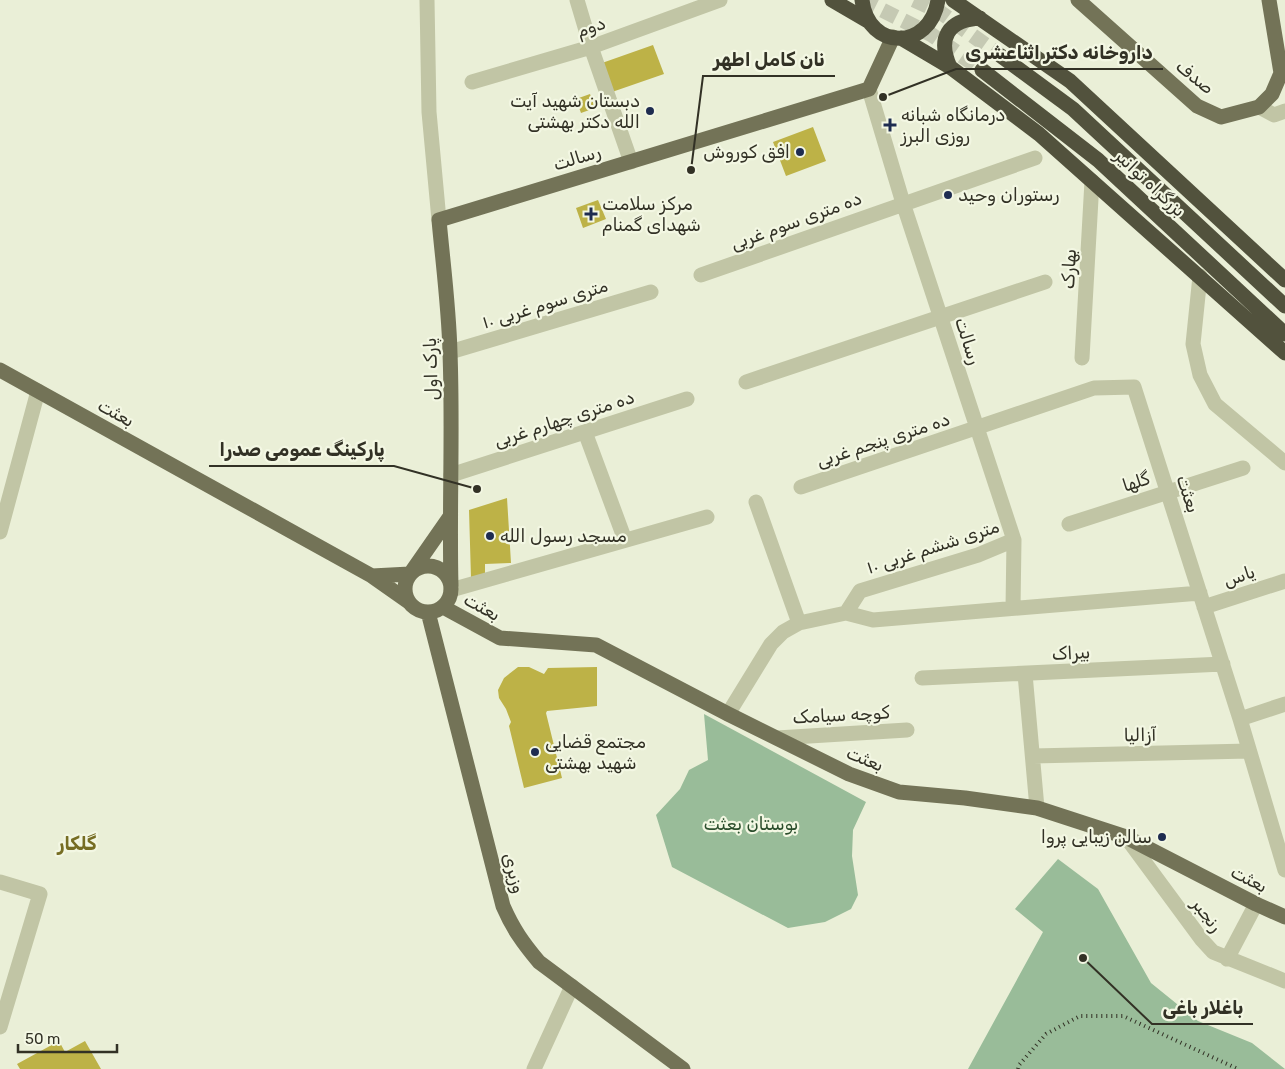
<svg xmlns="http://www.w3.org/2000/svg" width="1285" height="1069" viewBox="0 0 1285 1069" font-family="Rubik,'Noto Sans Arabic',sans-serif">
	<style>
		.green { fill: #99bc99 }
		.building { fill: #bdb247 }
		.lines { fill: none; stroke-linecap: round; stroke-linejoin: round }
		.highway-tunnel { stroke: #c5c9b3; stroke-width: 15; stroke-dasharray: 15 8; stroke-linecap: butt }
		.minor { stroke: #c1c5a5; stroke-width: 15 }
		.major { stroke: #737357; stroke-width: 15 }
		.highway { stroke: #52523d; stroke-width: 15 }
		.rail { stroke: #323125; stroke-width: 4; stroke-dasharray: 1 4; stroke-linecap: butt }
		.poi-dot { fill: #1e2c50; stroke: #f3f7e3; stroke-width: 2 }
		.labels { text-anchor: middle; stroke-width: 4.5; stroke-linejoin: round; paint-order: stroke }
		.street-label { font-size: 18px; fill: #323125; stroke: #f3f7e3 }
		.poi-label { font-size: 18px; fill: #323125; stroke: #f3f7e3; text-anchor: start }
		.park-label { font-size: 18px; fill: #2b4e2c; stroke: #f3f7e3 }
		.neighbourhood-label { font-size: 19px; font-weight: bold; fill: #766d23; stroke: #f3f7e3 }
		.leader { fill: none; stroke: #323125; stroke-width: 2 }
		.callout-dot { fill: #323125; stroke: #f3f7e3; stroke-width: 2 }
		.callout-label { font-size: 19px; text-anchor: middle; font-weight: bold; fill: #323125; stroke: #f3f7e3; stroke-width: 4.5; stroke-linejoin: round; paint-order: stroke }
	</style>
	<rect width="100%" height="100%" fill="#eaefd7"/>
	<!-- green -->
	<path class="green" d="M704 714 866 802 853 830 852 856 858 895 851 909 825 922 788 928 672 867 656 815 680 789 689 770 708 760Z
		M1058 859 1098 889 1151 983 1198 1021 1252 1043 1285 1069H968L1043 932 1015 909Z"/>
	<!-- building -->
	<path class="building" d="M653 45 664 74 612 92 602 63Z
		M590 94 595 108 581 113 576 99Z
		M813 127 826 161 786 176 773 142Z
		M598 200 606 219 583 228 576 208Z
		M507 498 511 563 485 564V576L471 578 469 510Z
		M518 667H529L544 674 548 668 597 667V706L547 711 546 713 562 778 524 788 509 726 511 722 506 709 499 698 498 690 504 678Z
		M59 1041 65 1052 85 1041 101 1069H20L17 1064Z"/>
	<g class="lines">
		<!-- highway-tunnel -->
		<path class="highway-tunnel" d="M862 0 932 35 982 70
			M914 0 940 12 1001 56"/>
		<!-- minor -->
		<path class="minor" d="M427 0 429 112 439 220
			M577 0 591 47 631 162
			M472 82 591 47 720 0
			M869 89 903 203 1014 540 1013 608
			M1259 107 1274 115 1285 111
			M701 275 1035 158
			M1200 276 1193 344 1200 375 1215 404 1285 463
			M450 352 651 292
			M1082 358 1092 181
			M746 382 1045 282
			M585 432 625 540
			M451 475 687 399
			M801 487 1094 388 1134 387 1240 719 1285 870
			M756 502 799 623
			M1069 524 1243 468
			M0 532 38 391
			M451 590 707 517
			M1204 607 1285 581
			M846 613 860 591 978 555 1014 540
			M1025 674 1037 808
			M922 678 1223 664
			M728 714 771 644 783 632 799 623 846 613 873 620 1200 593
			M1240 719 1285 704
			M777 738 907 730
			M1033 756 1249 751
			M1126 837 1202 940 1213 952 1285 981
			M0 882 40 894 0 1027
			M1227 959 1256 904
			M534 1069 572 986"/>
		<!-- major -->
		<path class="major" d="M1078 0 1197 106 1221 117 1259 107 1272 94 1281 73 1269 0
			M0 370 372 576 409 602
			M405 589a23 23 0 1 1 46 0a23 23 0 1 1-46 0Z
			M372 576 410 574 449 518
			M451 586C449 508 453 431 450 353 449 309 443 264 439 220L869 89 893 37
			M443 607 500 638 596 645 728 714 849 774 899 792 965 798 1037 808 1126 837 1256 904 1285 917
			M428 612 503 906C513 929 523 943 539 962L683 1069"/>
		<!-- highway -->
		<path class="highway" d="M832 0 868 21
			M862 0C868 51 930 51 938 0
			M953 0 1070 81 1285 280
			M901 38 950 67 1039 134 1285 353
			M1001 56 1073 109 1285 306
			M950 67C937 38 948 20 980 18
			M982 70 1098 160 1285 334"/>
		<!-- rail -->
		<path class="rail" d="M1018 1069 1019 1065 1046 1034 1080 1016H1123L1238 1069"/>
	</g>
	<!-- markers -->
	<g class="poi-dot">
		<circle cx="650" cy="111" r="5"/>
		<path d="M887.5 117.5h5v5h5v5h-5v5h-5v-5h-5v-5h5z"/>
		<circle cx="800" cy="152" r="5"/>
		<circle cx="948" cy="195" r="5"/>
		<path d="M588.5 206.5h5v5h5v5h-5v5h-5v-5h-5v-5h5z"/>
		<circle cx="490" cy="536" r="5"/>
		<circle cx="535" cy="752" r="5"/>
		<circle cx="1162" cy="837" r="5"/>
	</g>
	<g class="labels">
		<!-- street labels -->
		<g class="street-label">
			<text transform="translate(591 27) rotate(-19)" y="6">دوم</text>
			<text transform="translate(1195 77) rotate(39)" y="6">صدف</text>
			<text transform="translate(577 158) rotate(-17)" y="6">رسالت</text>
			<text transform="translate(1150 183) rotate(43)" y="6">بزرگراه توانیر</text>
			<text transform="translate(796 221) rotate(-20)" y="6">ده متری سوم غربی</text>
			<text transform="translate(1069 269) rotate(-87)" y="6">بهارک</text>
			<text transform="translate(545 304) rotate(-17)" y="6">۱۰ متری سوم غربی</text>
			<text transform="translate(968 341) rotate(72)" y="6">رسالت</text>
			<text transform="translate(431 369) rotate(-92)" y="6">پارک اول</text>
			<text transform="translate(116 413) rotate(29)" y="6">بعثت</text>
			<text transform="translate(564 419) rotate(-18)" y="6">ده متری چهارم غربی</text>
			<text transform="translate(883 440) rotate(-18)" y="6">ده متری پنجم غربی</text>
			<text transform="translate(1136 482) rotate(-18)" y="6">گلها</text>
			<text transform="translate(1188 494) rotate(72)" y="6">بعثت</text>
			<text transform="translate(933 547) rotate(-18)" y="6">۱۰ متری ششم غربی</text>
			<text transform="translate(1239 576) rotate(-18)" y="6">یاس</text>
			<text transform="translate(482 607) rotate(29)" y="6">بعثت</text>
			<text transform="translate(1071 653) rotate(-3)" y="6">بیراک</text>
			<text transform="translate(841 715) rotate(-3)" y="6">کوچه سیامک</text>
			<text transform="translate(1140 735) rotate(-1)" y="6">آزالیا</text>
			<text transform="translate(865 759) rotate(22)" y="6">بعثت</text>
			<text transform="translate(514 873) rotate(75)" y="6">وزیری</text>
			<text transform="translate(1249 879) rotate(27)" y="6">بعثت</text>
			<text transform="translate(1207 915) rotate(52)" y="6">رنجبر</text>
		</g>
		<!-- poi labels -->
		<g class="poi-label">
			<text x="640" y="107" text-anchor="end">دبستان شهید آیت<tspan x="640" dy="21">الله دکتر بهشتی</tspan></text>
			<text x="901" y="121">درمانگاه شبانه<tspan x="901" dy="21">روزی البرز</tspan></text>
			<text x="790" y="158" text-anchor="end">افق کوروش</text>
			<text x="958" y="201">رستوران وحید</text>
			<text x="602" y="210">مرکز سلامت<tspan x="602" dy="21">شهدای گمنام</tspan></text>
			<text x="500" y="542">مسجد رسول الله</text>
			<text x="545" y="748">مجتمع قضایی<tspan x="545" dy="21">شهید بهشتی</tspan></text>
			<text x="1152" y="843" text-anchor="end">سالن زيبايى پروا</text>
		</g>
		<!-- park labels -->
		<g class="park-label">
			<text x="751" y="830">بوستان بعثت</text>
		</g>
		<!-- neighbourhood labels -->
		<g class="neighbourhood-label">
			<text x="77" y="850">گلکار</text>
		</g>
	</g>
	<!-- callouts -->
	<path class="leader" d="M883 97L956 69H1163M691 170L703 76H835M477 489L394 466H209M1083 958L1152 1024H1253"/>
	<g class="callout-dot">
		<circle cx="883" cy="97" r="5"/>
		<circle cx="691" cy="170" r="5"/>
		<circle cx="477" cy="489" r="5"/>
		<circle cx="1083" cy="958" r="5"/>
	</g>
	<g class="callout-label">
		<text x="1059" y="59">داروخانه دکتر اثناعشری</text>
		<text x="769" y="66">نان کامل اطهر</text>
		<text x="302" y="456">پارکینگ عمومی صدرا</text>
		<text x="1203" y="1014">باغلار باغی</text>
	</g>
	<!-- scale -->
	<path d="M18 1044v8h99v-8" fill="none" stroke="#323125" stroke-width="2.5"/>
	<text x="25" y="1044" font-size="15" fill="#323125" stroke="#f3f7e3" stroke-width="4" paint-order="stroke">50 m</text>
</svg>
